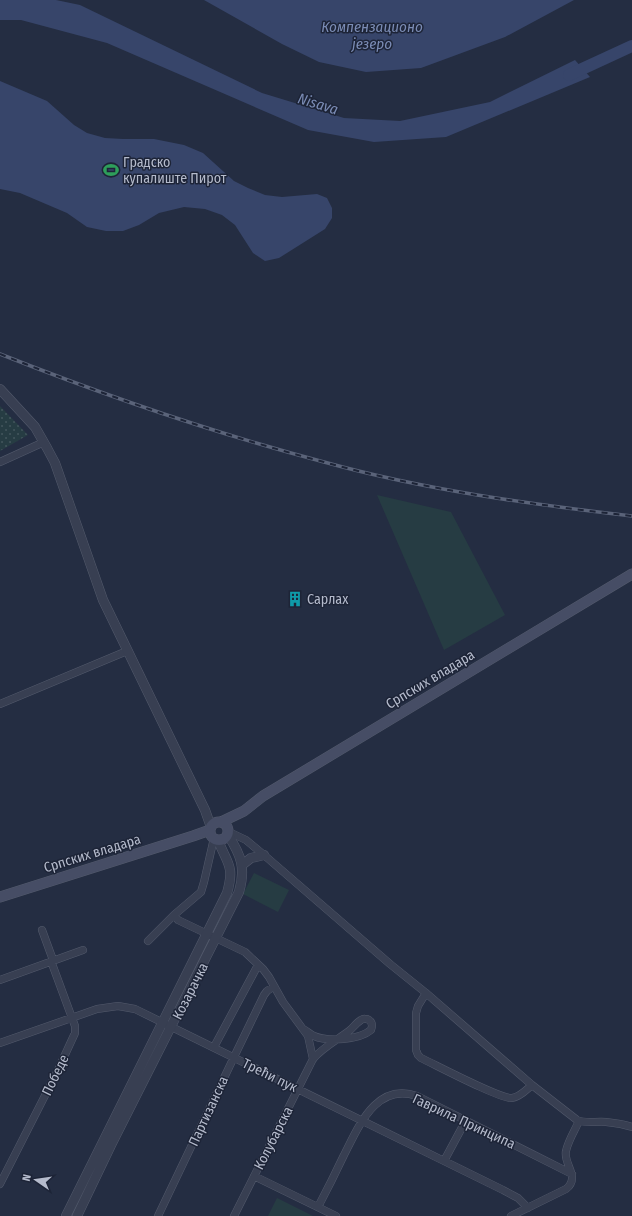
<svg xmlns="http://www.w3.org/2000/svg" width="632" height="1216" viewBox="0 0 632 1216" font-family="'Fira Sans Condensed',sans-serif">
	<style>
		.grass { fill: url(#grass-dots) }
		.park { fill: #263c43 }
		.water { fill: #37456a }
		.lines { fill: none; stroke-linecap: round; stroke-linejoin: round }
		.river { stroke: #37456a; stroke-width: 12 }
		.minor-casing { stroke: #535a6c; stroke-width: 8 }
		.tertiary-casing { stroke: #535a6c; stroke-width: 10 }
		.secondary-casing { stroke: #535a6c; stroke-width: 11 }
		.minor { stroke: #383f52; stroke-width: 7 }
		.tertiary { stroke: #383f52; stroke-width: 9 }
		.secondary { stroke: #464d65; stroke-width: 10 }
		.rail-casing { stroke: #5a6379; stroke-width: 3.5 }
		.rail { stroke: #1d2437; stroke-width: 2; stroke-dasharray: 6; stroke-linecap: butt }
		.labels { text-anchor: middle; stroke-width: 3; stroke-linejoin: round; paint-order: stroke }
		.poi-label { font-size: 14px; fill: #b5bbcc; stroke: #1d2437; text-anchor: start }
		.street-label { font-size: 14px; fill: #b5bbcc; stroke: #1d2437 }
		.water-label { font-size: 15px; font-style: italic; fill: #7b8cb5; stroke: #1d2437 }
	</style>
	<defs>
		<pattern id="grass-dots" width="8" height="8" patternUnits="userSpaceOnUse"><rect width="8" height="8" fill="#263c43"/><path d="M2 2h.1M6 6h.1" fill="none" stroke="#43565d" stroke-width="1.8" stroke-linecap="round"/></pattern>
	</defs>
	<rect width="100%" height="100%" fill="#242d42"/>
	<!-- grass -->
	<path class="grass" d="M0 406 28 435 0 451Z"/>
	<!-- park -->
	<path class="park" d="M377 495 451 512 505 615 444 650Z
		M254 873 289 890 278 912 243 894Z
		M277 1198 313 1216H268Z"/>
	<!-- water -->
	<path class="water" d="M0 0H56L80 5 262 93 344 118 400 121 490 102 575 60 590 77 446 137 374 142 308 130 107 43 21 20H0Z
		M204 0H574L505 37 421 68 366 72 319 62 282 44Z
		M0 81 47 101 74 125 87 133 105 138 123 139H154L184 145 203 153 234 181 248 188 265 195 282 197 317 194 327 198 332 208V218L325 229 279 258 265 261 253 253 235 225 222 215 205 209 184 207 159 213 139 225 123 231H106L87 227 67 213 20 193 0 189Z"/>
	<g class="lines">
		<!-- river -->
		<path class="river" d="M569 75 632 46"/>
		<defs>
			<path id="minor" d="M0 462 44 442
				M0 704 127 651
				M229 832 246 840 264 855 390 964 426 993 532 1085 577 1120C585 1124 596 1121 606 1122 615 1123 623 1124 632 1127
				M174 915 178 920 245 952 263 969 269 977 283 1002 308 1036 313 1059
				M42 930 53 960
				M148 941 174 915 201 892 204 882 214 838
				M0 980 83 950
				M426 993 418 1006 416 1013V1050L418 1055 421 1058C436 1065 500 1099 512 1098 520 1097 526 1090 532 1085
				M0 1043 97 1009 118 1006 135 1009 503 1190 518 1198 528 1208
				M214 1047 258 965
				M444 1161 466 1120
				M254 1176 336 1216
				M0 1184 58 1070 75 1033V1026L51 961
				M318 1207C327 1190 336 1172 344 1155 359 1126 376 1082 417 1096L572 1174
				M158 1216 234 1057 264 995 267 991 273 987
				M234 1216 313 1059C322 1048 337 1040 349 1031 353 1028 356 1023 361 1020 364 1018 364 1019 367 1019 372 1021 373 1025 371 1030 359 1040 328 1042 314 1036 310 1034 307 1031 303 1029
				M511 1216 566 1189C581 1177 563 1164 566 1151 568 1141 575 1130 579 1121"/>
			<path id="tertiary" d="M0 389 35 427 47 448 55 463 103 600 205 810 211 827
				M242 865 251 858 264 855
				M66 1216 227 893C235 865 227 864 218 840
				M77 1216 112 1143 239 892C246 868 241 855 228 835"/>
			<path id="secondary" d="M210 831a9 9 0 1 1 18 0a9 9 0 1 1-18 0Z
				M221 822 244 811 263 796 632 574
				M0 897 193 836 210 830"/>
		</defs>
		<!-- minor casing -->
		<use href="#minor" class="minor-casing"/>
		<!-- tertiary casing -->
		<use href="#tertiary" class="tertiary-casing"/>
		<!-- secondary casing -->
		<use href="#secondary" class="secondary-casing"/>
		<!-- minor -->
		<use href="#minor" class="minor"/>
		<!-- tertiary -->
		<use href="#tertiary" class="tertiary"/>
		<!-- secondary -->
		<use href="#secondary" class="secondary"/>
		<defs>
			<path id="rail" d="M0 354C106 396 214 433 324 462 425 490 529 504 632 516"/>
		</defs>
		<!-- rail casing -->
		<use href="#rail" class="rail-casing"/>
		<!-- rail -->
		<use href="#rail" class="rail"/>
	</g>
	<!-- icons -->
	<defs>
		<symbol id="stadium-bare" viewBox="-9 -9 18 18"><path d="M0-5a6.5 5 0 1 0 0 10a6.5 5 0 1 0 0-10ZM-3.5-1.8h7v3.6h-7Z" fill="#2e9e5b" stroke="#1d2437" stroke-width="2.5" paint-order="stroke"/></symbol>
		<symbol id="building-bare" viewBox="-9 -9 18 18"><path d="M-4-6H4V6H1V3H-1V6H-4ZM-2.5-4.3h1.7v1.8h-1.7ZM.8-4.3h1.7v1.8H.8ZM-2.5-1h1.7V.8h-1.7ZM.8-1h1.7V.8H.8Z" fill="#0f9aa8" stroke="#1d2437" stroke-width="2.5" paint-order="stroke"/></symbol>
	</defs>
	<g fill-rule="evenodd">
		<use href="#stadium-bare" x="100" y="159" width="22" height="22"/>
		<use href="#building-bare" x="284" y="588" width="22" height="22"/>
	</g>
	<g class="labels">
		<!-- poi labels -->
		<g class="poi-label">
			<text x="123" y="167">Градско<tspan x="123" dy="16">купалиште Пирот</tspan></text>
			<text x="307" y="604">Сарлах</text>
		</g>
		<!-- street labels -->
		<g class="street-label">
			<text transform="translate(430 679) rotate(-31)" y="5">Српских владара</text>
			<text transform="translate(92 853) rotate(-17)" y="5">Српских владара</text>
			<text transform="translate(190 991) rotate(-63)" y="5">Козарачка</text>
			<text transform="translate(55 1075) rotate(-64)" y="5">Победе</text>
			<text transform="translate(270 1075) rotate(26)" y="5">Трећи пук</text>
			<text transform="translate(208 1111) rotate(-65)" y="5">Партизанска</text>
			<text transform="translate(464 1121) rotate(25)" y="5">Гаврила Принципа</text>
			<text transform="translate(273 1138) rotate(-63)" y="5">Колубарска</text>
		</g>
		<!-- water labels -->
		<g class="water-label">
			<text x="372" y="32">Компензационо<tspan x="372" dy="17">језеро</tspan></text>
			<text transform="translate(318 104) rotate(17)" y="5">Nisava</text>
		</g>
	</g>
	<!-- north arrow -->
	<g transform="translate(36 1180) rotate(283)" stroke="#1d2437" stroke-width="3" paint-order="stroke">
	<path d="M0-3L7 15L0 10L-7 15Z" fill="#b5bbcc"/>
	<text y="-6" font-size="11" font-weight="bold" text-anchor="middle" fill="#b5bbcc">N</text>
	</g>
</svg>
